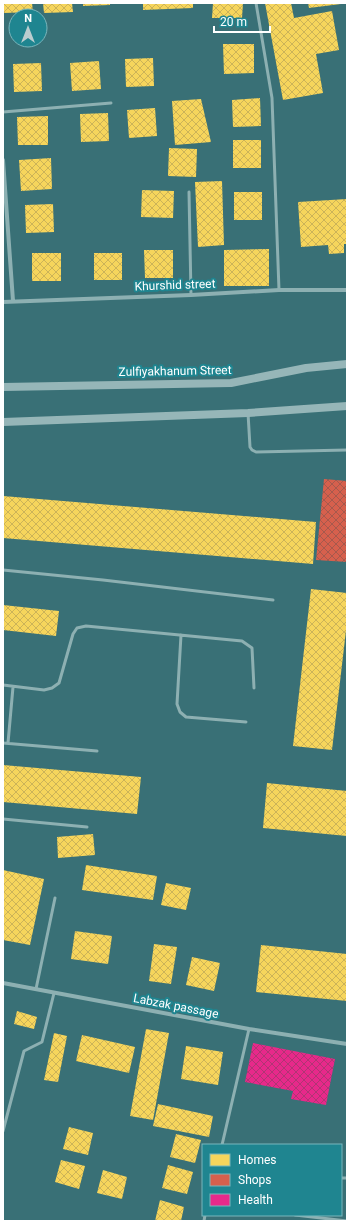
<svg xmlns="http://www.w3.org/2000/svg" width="350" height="1224" viewBox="0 0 350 1224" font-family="Roboto,sans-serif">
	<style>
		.homes { fill: url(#homes-cross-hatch) }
		.shops { fill: url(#shops-cross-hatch) }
		.health { fill: url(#health-cross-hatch) }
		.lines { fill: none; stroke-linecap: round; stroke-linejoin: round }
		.lane { stroke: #8db0b2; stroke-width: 3 }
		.street { stroke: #8db0b2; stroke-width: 4 }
		.secondary { stroke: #96b6b8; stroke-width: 8 }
		.labels { text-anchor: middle; stroke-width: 4; stroke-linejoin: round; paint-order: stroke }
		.street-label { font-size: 12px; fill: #fff; stroke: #1f8590 }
	</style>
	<defs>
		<pattern id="homes-cross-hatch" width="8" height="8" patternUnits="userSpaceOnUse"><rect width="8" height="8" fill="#f6d55c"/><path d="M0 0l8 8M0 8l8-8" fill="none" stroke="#ccb358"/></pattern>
		<pattern id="shops-cross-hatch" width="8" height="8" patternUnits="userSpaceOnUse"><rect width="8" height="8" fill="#d6604d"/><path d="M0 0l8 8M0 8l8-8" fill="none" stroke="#a6594d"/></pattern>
		<pattern id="health-cross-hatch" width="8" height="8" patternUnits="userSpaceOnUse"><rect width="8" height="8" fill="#e7298a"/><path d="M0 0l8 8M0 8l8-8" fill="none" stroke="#b13574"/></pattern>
	</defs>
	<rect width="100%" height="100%" fill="#397076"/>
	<!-- homes -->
	<path class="homes" d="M4 3H32L33 12 4 13Z
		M43 3H72L73 12 44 13Z
		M83 3H110V5L83 6Z
		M143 3H193V8L143 10Z
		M213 3H243L242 18H212Z
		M265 3H291L294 18 332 11 339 50 316 54 323 93 283 100Z
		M308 3H341V4L309 8Z
		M223 44H254V73L224 74Z
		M153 58 154 86 126 87 125 59Z
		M99 61 101 89 72 91 70 63Z
		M41 63 42 91 14 92 13 64Z
		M260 98 261 126 233 127 232 100Z
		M201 99 211 142 175 145 172 101Z
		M155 108 157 136 129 138 127 110Z
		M108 113 109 141 81 142 80 114Z
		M48 116V145H18L17 117Z
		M233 140H261V168H233Z
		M169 148 197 149 196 177 168 176Z
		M51 158 52 189 21 191 19 160Z
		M222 181 224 245 198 247 195 182Z
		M142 190 174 191 173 218 141 217Z
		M234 192H262V220H234Z
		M347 199V244H344V253L329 254 328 245 301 247 298 202Z
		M53 204 54 232 26 233 25 205Z
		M269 249V286H224V250Z
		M144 250H173V278H145Z
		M32 253H61V281H32Z
		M94 253H122V280H94Z
		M3 496 316 522 313 564 3 538Z
		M311 589 347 593V622L332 750 293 746Z
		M3 605 59 611 56 636 3 630Z
		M3 765 141 777 137 814 3 802Z
		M267 783 347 791V836L263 828Z
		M93 834 95 855 58 858 57 837Z
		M86 865 157 876 153 900 82 890Z
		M3 870 44 879 30 945 3 940Z
		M166 883 191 888 186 910 161 905Z
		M75 931 112 936 108 964 71 959Z
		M154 944 177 947 171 984 149 981Z
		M261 945 347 954V1001L256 992Z
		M192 957 220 963 214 991 186 985Z
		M17 1011 37 1017 34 1029 14 1024Z
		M146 1029 169 1033 153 1120 130 1116Z
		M54 1033 67 1036 58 1082 44 1080Z
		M82 1035 135 1047 129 1073 76 1061Z
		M186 1046 223 1052 218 1085 181 1079Z
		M158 1104 213 1116 209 1137 153 1126Z
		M69 1127 93 1133 88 1155 63 1149Z
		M176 1134 201 1140 195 1163 170 1157Z
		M61 1160 85 1166 79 1189 55 1182Z
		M168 1165 193 1172 187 1194 162 1188Z
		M103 1170 127 1177 122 1199 97 1193Z
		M160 1200 184 1207 181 1221H155Z"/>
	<!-- shops -->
	<path class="shops" d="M324 479 347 481V562L316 560Z"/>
	<!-- health -->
	<path class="health" d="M253 1043 335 1059 326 1105 291 1099 293 1091 245 1082Z"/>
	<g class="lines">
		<!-- lane -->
		<path class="lane" d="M256 3 272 98 279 290
			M3 112 111 103
			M189 192 191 295
			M248 413 250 447 252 450 256 452 347 450
			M3 570 103 580 273 600
			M181 635 177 704 180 712 186 717 246 722
			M3 685 44 690 52 688 59 683 73 634 77 628 86 626 242 641 252 648 254 688
			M3 743 97 751
			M8 743 13 687
			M3 819 87 827
			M36 989 55 898
			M3 1131 24 1051 42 1042 54 993
			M222 1145 249 1029
			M341 1178H347
			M295 1215 347 1221
			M204 1221 205 1215"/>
		<!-- street -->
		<path class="street" d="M3 160 13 301
			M3 302 191 295 279 290H347
			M3 983 249 1029 347 1044"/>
		<!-- secondary -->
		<path class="secondary" d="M3 387 231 383 306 368 347 364
			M3 422 248 413 347 406"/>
	</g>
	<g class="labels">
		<!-- street labels -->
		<g class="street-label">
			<text transform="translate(175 285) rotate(-2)" y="4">Khurshid street</text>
			<text transform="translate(175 371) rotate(-1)" y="4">Zulfiyakhanum Street</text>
			<text transform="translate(176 1006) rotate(11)" y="4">Labzak passage</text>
		</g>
	</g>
	<!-- border -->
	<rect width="350" height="1224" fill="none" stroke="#ffffff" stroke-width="8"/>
	<!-- legend -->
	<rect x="202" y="1144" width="140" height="72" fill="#1f8590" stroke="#79b6bc"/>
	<rect x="210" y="1154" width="20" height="12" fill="#f6d55c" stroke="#79b6bc"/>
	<text x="238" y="1164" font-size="12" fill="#ffffff">Homes</text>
	<rect x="210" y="1174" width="20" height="12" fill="#d6604d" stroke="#79b6bc"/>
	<text x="238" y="1184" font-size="12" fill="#ffffff">Shops</text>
	<rect x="210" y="1194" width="20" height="12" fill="#e7298a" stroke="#79b6bc"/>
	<text x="238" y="1204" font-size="12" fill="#ffffff">Health</text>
	<!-- north arrow -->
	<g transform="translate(28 28)"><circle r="19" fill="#1f8590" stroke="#79b6bc"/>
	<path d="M0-3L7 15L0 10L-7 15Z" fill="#bacdcf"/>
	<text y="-6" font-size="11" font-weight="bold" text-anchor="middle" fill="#ffffff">N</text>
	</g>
	<!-- scale -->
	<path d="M214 26v6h56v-6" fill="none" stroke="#ffffff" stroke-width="2"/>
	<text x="220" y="26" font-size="12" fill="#ffffff" stroke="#1f8590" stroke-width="3" paint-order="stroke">20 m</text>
</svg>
